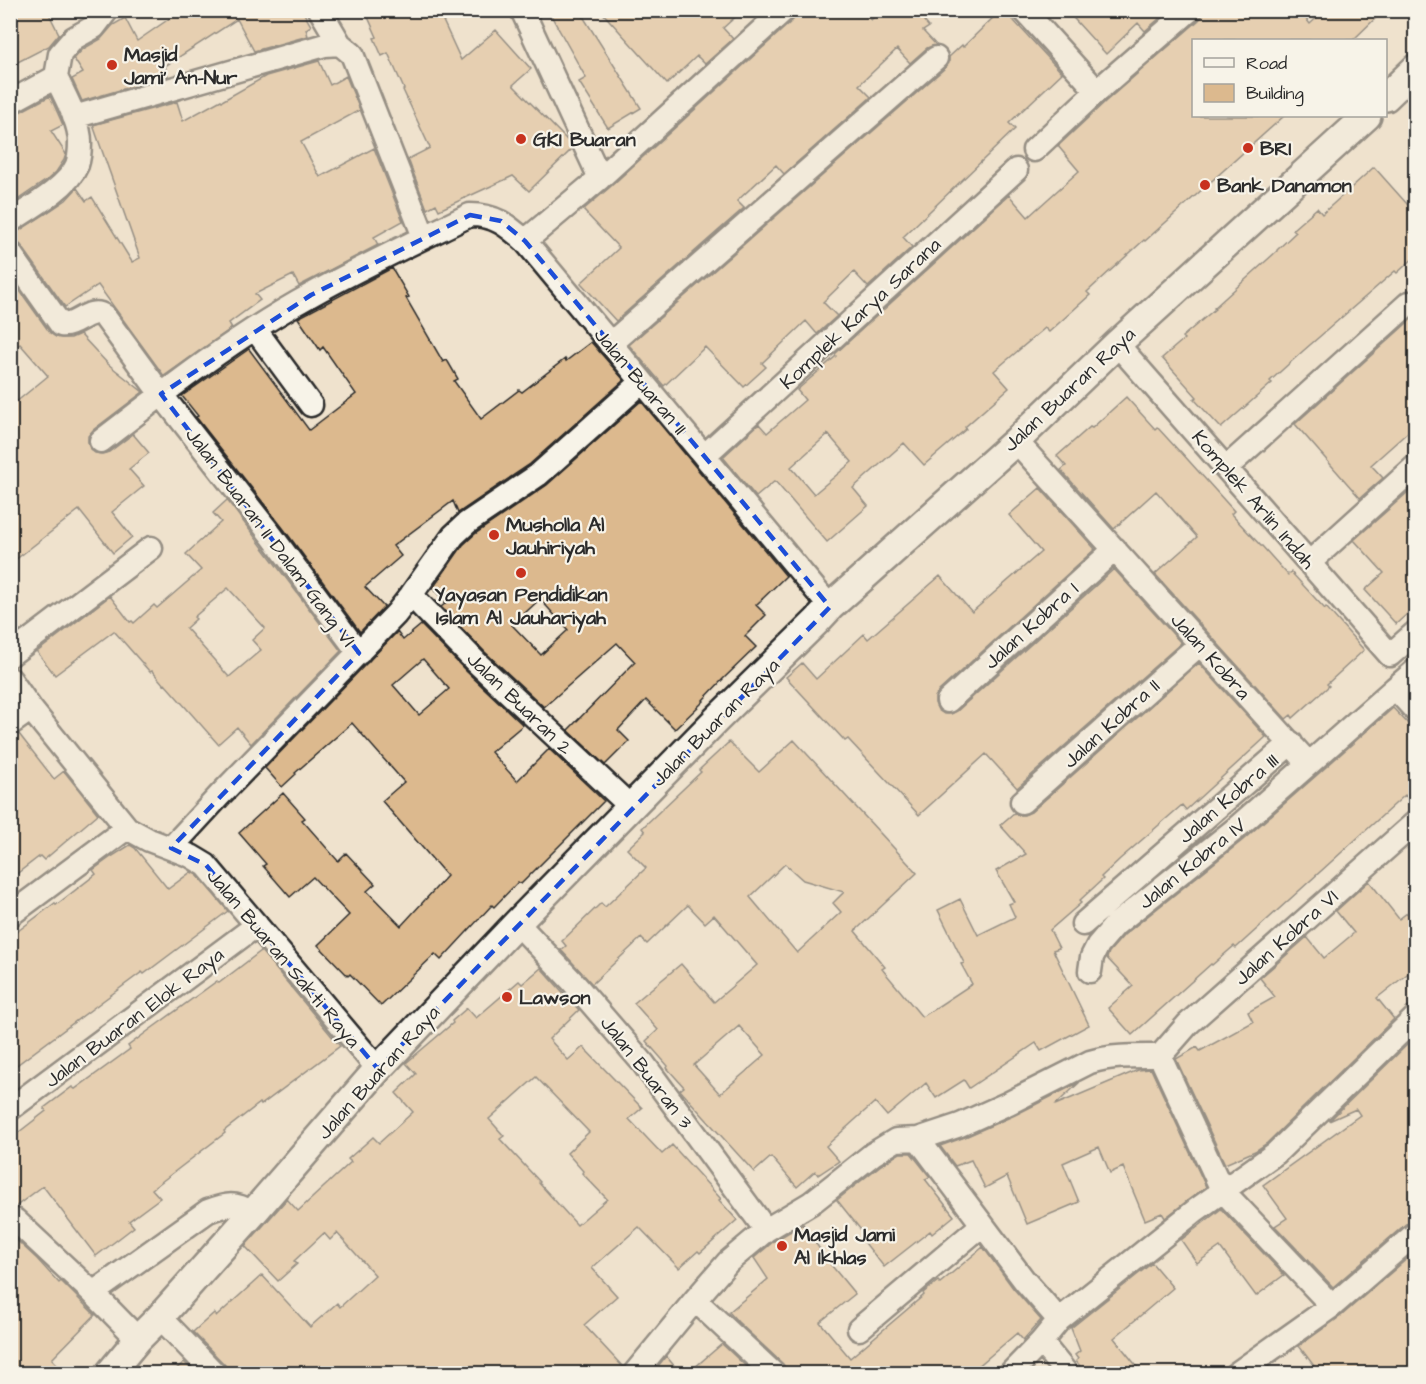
<svg xmlns="http://www.w3.org/2000/svg" width="1426" height="1384" viewBox="0 0 1426 1384" font-family="'Architects Daughter',sans-serif">
	<style>
		.building { fill: #dcb98e; stroke: #2b2b2b; stroke-width: 1.5; fill-rule: evenodd }
		.lines { fill: none; stroke-linecap: round; stroke-linejoin: round }
		.minor-casing { stroke: #2b2b2b; stroke-width: 27 }
		.tertiary-casing { stroke: #2b2b2b; stroke-width: 32 }
		.minor { stroke: #f7f3e8; stroke-width: 22 }
		.tertiary { stroke: #f7f3e8; stroke-width: 27 }
		.marked { fill: none; stroke: #1d4ed8; stroke-width: 4.5; stroke-dasharray: 12 8; stroke-linejoin: round }
		.poi-dot { fill: #c8321e; stroke: #f7f3e8; stroke-width: 2 }
		.labels { text-anchor: middle; stroke-width: 4.5; stroke-linejoin: round; paint-order: stroke }
		.poi-label { font-size: 20px; font-weight: bold; fill: #2b2b2b; stroke: #f7f3e8; text-anchor: start }
		.street-label { font-size: 20px; fill: #2b2b2b; stroke: #f7f3e8 }
	</style>
	<rect width="100%" height="100%" fill="#efe2cd"/>
	<filter id="ink" filterUnits="userSpaceOnUse"><feTurbulence type="fractalNoise" baseFrequency=".0167" numOctaves="2"/><feDisplacementMap in="SourceGraphic" scale="12" xChannelSelector="R" yChannelSelector="G"/><feConvolveMatrix kernelMatrix="1 2 1 2 8 2 1 2 1" color-interpolation-filters="sRGB"/></filter>
	<g filter="url(#ink)">
		<!-- building -->
		<path class="building" d="M10 10H47L59 34 49 46 10 66Z
			M182 10H302L311 26 306 29 308 36 254 51 237 19 165 66 168 76 82 101 72 79 83 73 74 59 83 49 101 39 113 25 125 18 137 41Z
			M367 10H438L461 60 496 30 531 69 513 85 568 141 572 149 529 191 513 176 439 210 436 204 427 209 408 159 430 148 403 90 404 89 388 53 382 56 374 38 377 37 368 17 370 16Z
			M548 10H579L641 108 608 128 579 82 586 78Z
			M600 10H743L723 28 733 39 705 64 697 56 667 84Z
			M797 10H861L871 20 881 10H936L924 21 929 27 923 31 936 45 927 48 910 63 897 49 859 85 871 97 784 174 776 165 737 201 744 208 616 321 581 283 619 248 583 210 609 188 793 20 797 15Z
			M1001 10H1004L1062 73 1009 123 1015 129 903 237 912 247 868 287 854 272 823 302 837 316 817 334 806 321 762 363 766 367 744 387 705 347 664 386 629 345 945 68 949 63V57L962 45 963 47Z
			M1066 10H1169L1145 31 1138 23 1106 54Z
			M1203 10H1299L1310 24 1325 10H1384L1353 40H1194V116H1284L1145 241 1144 240 1087 292 1090 295 1049 332 1045 328 994 371 1009 388 965 427 966 429 924 465 904 443 853 488 868 506 827 542 775 481 756 497 723 457 759 424 767 433 805 400 797 390 836 356 835 354 1009 195 1028 217 1079 171 1058 146 1106 101 1199 20 1203 15ZM828 434 852 462 814 494 791 467Z
			M319 61 330 85 346 76 360 110 301 142 320 177 374 148 403 221 374 237 378 245 299 286 293 275 255 294 260 300 229 323 232 328 164 376 98 285 65 307 21 245 16 241 10 240V234L17 232 45 214 66 200 77 188 86 201 92 197 132 262 140 258 93 125 177 102 183 121 221 100 222 101 266 76Z
			M50 96 63 125 51 131 66 154 64 160 56 172 48 179 10 205V115L16 114Z
			M1374 167 1416 214V256L1397 273 1395 271 1303 351 1270 381 1272 383 1221 428 1194 399 1197 397 1162 358 1184 339 1182 337 1215 309 1214 308 1277 251V250L1296 232 1293 229 1317 208 1322 214Z
			M392 268 409 297 406 298 443 362 447 360 458 379 454 381 481 419 519 390 522 392 565 359 566 361 591 342 624 380 530 464 458 513 453 501 393 546 401 556 365 587 384 607 360 632 283 528 196 417 198 416 182 396 249 349 309 430 356 394 323 347 320 350 298 318Z
			M10 277 50 333 56 337 62 338H71L80 334 108 364 143 392 93 430 88 436V442L90 449 95 453 102 454 109 452 133 434 149 453 129 469 144 486 112 512 132 537 113 553 79 510 10 564V407L48 376 20 344 10 352Z
			M1416 315V425L1371 465 1383 478 1360 498 1295 424Z
			M1126 397 1155 429 1157 427 1179 451H1180L1234 511 1231 514 1261 546H1262L1288 575 1291 572 1325 609 1326 607 1364 650 1327 684 1329 686 1293 718 1291 715 1286 719 1155 574 1197 537 1156 491 1114 529 1061 470 1066 466 1057 456 1090 427 1092 428Z
			M641 401 786 576 756 605 766 615 745 636 756 647 723 679 703 700 704 701 675 729 646 700 618 730 629 741 605 765 568 730 635 662 617 643 544 707 485 652 441 607 446 603 433 588 463 545 475 534 547 485ZM540 599 568 630 541 655 512 625Z
			M1416 485V606L1396 624 1365 590 1384 573 1354 540Z
			M1040 488 1095 549 939 691 935 697V703L938 710 944 714H951L957 711 1114 569 1181 643 1017 788 986 754 919 815 848 739 845 741 786 677 802 663 816 679 864 634 868 639 940 576 972 612 1041 552 1009 515Z
			M227 500 341 651 251 744 237 727 218 744 165 684 164 685 152 671 150 672 114 631 55 675 37 652 110 596 130 622 132 621 134 623 154 605 157 608 201 570 186 554 221 522 213 513ZM228 588 265 628 252 640 261 650 229 677 186 628 196 619 194 617Z
			M421 625 467 672 523 725 491 752 517 781 549 749 604 801 521 884 518 882 494 907 492 905 441 960 435 954 381 1006 350 974 348 976 318 945 349 915 313 877 290 897 263 866 266 864 239 833 283 793 305 818 302 820 338 861 346 853 375 884 367 891 401 926 447 876 382 801 404 782 352 723 295 773 296 774 282 787 265 768 397 632 403 640ZM423 659 449 689 419 715 393 685Z
			M1199 663 1266 737 1186 810 1182 805 1120 859 1101 877 1103 879 1079 901 1081 903 1050 930 1059 948 1053 950 1089 1025 1041 1051 1036 1043 969 1088 964 1080 936 1098 926 1083 887 1116 875 1102 826 1146 839 1161 818 1175 815 1171 797 1187 771 1157 754 1172 704 1117 680 1090 684 1087 667 1068 668 1066 646 1041 658 1030 634 1003 681 964 714 1002 757 965 714 915 705 923 688 905 647 944 641 938 592 984 561 950 566 946 562 941 601 903 605 907 646 868 627 849 645 832 642 828 701 772 699 770 729 742 759 772 794 740 917 873 855 931 885 967 882 969 922 1017 972 984 961 964 964 963 938 910 960 899 978 935 1015 917 1009 904 1014 902 996 871 1026 854 1000 825 1014 813 1018 815H1024L1031 812ZM785 864 803 880 844 892 833 903 841 912 797 953 750 897ZM739 1026 765 1055 720 1094 694 1065Z
			M1393 708 1416 732V808L1405 795 1236 948 1234 946 1212 965 1211 964 1132 1035 1108 1008 1133 986 1107 958 1109 952 1124 935 1243 840Z
			M19 734 54 779 64 771 98 814 44 860 40 856 10 879V737Z
			M130 845 135 848 168 889 191 872 197 875 228 911 144 974 142 972 100 1003 10 1070V937L55 903 56 905 96 874 93 870 111 857Z
			M1369 881 1399 919 1416 906V967L1377 998 1394 1019 1267 1143 1255 1151 1225 1164 1176 1059 1197 1047 1200 1051 1253 1022 1248 1012 1275 997 1260 978 1307 937 1324 958 1354 933 1336 911Z
			M261 951 340 1046 261 1105 260 1103 224 1131 225 1133 152 1189 160 1198 129 1221 134 1227 96 1256 43 1186 15 1207H10V1139L46 1111 44 1108 72 1087 75 1089 130 1049 128 1046 148 1031 217 981 219 983Z
			M541 968 579 1010 549 1039 568 1060 583 1047 642 1108 629 1119 662 1154 672 1145 721 1199 719 1200 737 1220 700 1253 698 1251 679 1268 639 1227 592 1268 617 1296 584 1325 623 1367 621 1374H228L225 1365 193 1332 214 1313 217 1316 262 1275 310 1327 337 1303 340 1307 375 1275 337 1233 330 1240 324 1233 294 1261 297 1264 278 1281 245 1246 287 1199 298 1211 351 1162 348 1159 373 1137 379 1143 413 1112 396 1093 416 1074 406 1063 453 1023 452 1021 467 1008 476 1018 519 981 522 984ZM536 1077 589 1132 567 1153 583 1171 582 1173 607 1199 577 1225 539 1183 540 1182 500 1139 504 1136 489 1119Z
			M1412 1040 1416 1044V1220L1407 1223 1333 1287 1275 1226 1287 1218 1263 1185 1360 1115 1356 1109 1329 1121Z
			M1151 1069 1206 1187 1165 1218 1162 1213 1145 1220 1123 1167 1110 1173 1099 1147 1063 1163 1079 1202 1027 1224 1007 1176 985 1188 971 1160 955 1166 940 1146 965 1137 1015 1115 1080 1082 1055 1105 1138 1070Z
			M900 1153H911L930 1177 925 1179 954 1216 932 1234 930 1231 884 1267 861 1238 865 1235 837 1200 881 1165Z
			M1221 1209 1284 1275 1256 1296 1220 1247 1197 1263 1181 1240Z
			M803 1224 827 1260 855 1294 820 1322 850 1358 924 1295 923 1293 938 1281 940 1283 983 1247 1013 1288 1041 1320 1023 1340 1017 1333 969 1374H789L783 1364 738 1322 729 1312 768 1279 754 1258 774 1241Z
			M10 1234 37 1259 59 1283 61 1281 95 1315 52 1359 57 1364 48 1374H10Z
			M1416 1251V1374H1320L1299 1346 1341 1316Z
			M1152 1263 1173 1288 1114 1338 1143 1374H1086L1076 1361 1078 1359 1075 1355 1080 1351 1071 1328Z
			M722 1344 753 1373 687 1374Z
			M666 1356 681 1374H652Z
			M184 1362 196 1374H171Z"/>
		<g class="lines">
			<defs>
				<path id="minor" d="M320 10 340 44 352 54 424 237
					M522 10 600 178
					M1024 10 1097 91
					M56 77 60 54 74 38 94 27 107 10
					M10 102 56 77
					M74 117 325 45 340 44
					M1034 150 1097 91 1190 10
					M10 221C30 208 68 187 77 165 79 159 80 148 80 142 80 122 64 95 56 77
					M525 241 600 178 784 10
					M10 253 61 325C76 327 90 306 104 316L161 394 272 536 359 653
					M255 329 311 405
					M610 344 936 58
					M1117 344 1390 655 1416 632
					M101 441C168 389 236 336 311 295 363 266 417 241 470 215 495 215 507 225 525 241L830 607
					M1016 441 1308 763
					M704 456 1016 170
					M1226 468 1409 303
					M1309 563 1416 466
					M411 595 476 662 631 807
					M10 655 151 548
					M10 679 31 709 127 828 149 840 191 856 206 865 378 1069
					M1395 688 1416 670
					M948 701 1115 549
					M10 724 31 709
					M1022 802 1200 644
					M171 848 220 795 396 614 411 595 453 536 467 523 538 475 642 382
					M10 915 127 828
					M517 923 572 981 643 1063 766 1230
					M1083 924 1291 743
					M1090 971 1092 957 1098 945 1115 925 1234 830 1395 688 1416 711
					M1160 1056 1188 1024 1416 822
					M1160 1056 1222 1190 1332 1306
					M10 1109 257 925
					M918 1139 1024 1280 1059 1320
					M15 1220 93 1293 138 1339
					M93 1293 208 1211C227 1204 235 1202 253 1213
					M695 1300 774 1374
					M160 1317 215 1374
					M859 1329 982 1225
					M1041 1342 1067 1374
					M634 1374 695 1300 728 1262 766 1230 811 1203 873 1154 896 1140 918 1139 960 1125 1009 1103 1090 1062C1113 1055 1136 1056 1160 1056
					M1010 1374 1041 1342 1059 1320 1196 1210 1276 1153 1416 1017
					M1236 1374 1332 1306 1416 1233"/>
				<path id="tertiary" d="M1386 97 1416 68
					M109 1374 138 1339 160 1317 253 1213 378 1069 517 923 716 720 817 621 830 607 1016 441 1117 344 1367 116"/>
			</defs>
			<!-- minor casing -->
			<use href="#minor" class="minor-casing"/>
			<!-- tertiary casing -->
			<use href="#tertiary" class="tertiary-casing"/>
			<!-- minor -->
			<use href="#minor" class="minor"/>
			<!-- tertiary -->
			<use href="#tertiary" class="tertiary"/>
		</g>
	</g>
	<!-- marked area -->
	<path d="M0 0H1426V1384H0ZM470 215 501 221 525 241 830 607 378 1069 206 865 171 848 359 653 161 394 311 295Z" fill="#efe2cd" fill-opacity=".55" fill-rule="evenodd"/>
	<path class="marked" d="M470 215 501 221 525 241 830 607 378 1069 206 865 171 848 359 653 161 394 311 295Z"/>
	<!-- markers -->
	<g class="poi-dot">
		<circle cx="112" cy="65" r="6"/>
		<circle cx="521" cy="139" r="6"/>
		<circle cx="1248" cy="148" r="6"/>
		<circle cx="1205" cy="185" r="6"/>
		<circle cx="494" cy="535" r="6"/>
		<circle cx="521" cy="573" r="6"/>
		<circle cx="507" cy="997" r="6"/>
		<circle cx="782" cy="1246" r="6"/>
	</g>
	<g class="labels">
		<!-- poi labels -->
		<g class="poi-label">
			<text x="124" y="61">Masjid<tspan x="124" dy="23">Jami' An-Nur</tspan></text>
			<text x="533" y="146">GKI Buaran</text>
			<text x="1260" y="155">BRI</text>
			<text x="1217" y="192">Bank Danamon</text>
			<text x="506" y="531">Musholla Al<tspan x="506" dy="23">Jauhiriyah</tspan></text>
			<text x="521" y="601" text-anchor="middle">Yayasan Pendidikan<tspan x="521" dy="23">Islam Al Jauhariyah</tspan></text>
			<text x="519" y="1004">Lawson</text>
			<text x="794" y="1241">Masjid Jami<tspan x="794" dy="23">Al Ikhlas</tspan></text>
		</g>
		<!-- street labels -->
		<g class="street-label">
			<text transform="translate(860 313) rotate(-43)" y="7">Komplek Karya Sarana</text>
			<text transform="translate(641 381) rotate(50)" y="7">Jalan Buaran II</text>
			<text transform="translate(1069 389) rotate(-43)" y="7">Jalan Buaran Raya</text>
			<text transform="translate(1254 499) rotate(49)" y="7">Komplek Arlin Indah</text>
			<text transform="translate(271 537) rotate(53)" y="7">Jalan Buaran II Dalam Gang VI</text>
			<text transform="translate(1031 625) rotate(-42)" y="7">Jalan Kobra I</text>
			<text transform="translate(1211 656) rotate(48)" y="7">Jalan Kobra</text>
			<text transform="translate(520 703) rotate(44)" y="7">Jalan Buaran 2</text>
			<text transform="translate(715 722) rotate(-45)" y="7">Jalan Buaran Raya</text>
			<text transform="translate(1111 723) rotate(-42)" y="7">Jalan Kobra II</text>
			<text transform="translate(1228 798) rotate(-41)" y="7">Jalan Kobra III</text>
			<text transform="translate(1192 863) rotate(-39)" y="7">Jalan Kobra IV</text>
			<text transform="translate(1286 937) rotate(-42)" y="7">Jalan Kobra VI</text>
			<text transform="translate(284 958) rotate(50)" y="7">Jalan Buaran Sakti Raya</text>
			<text transform="translate(134 1017) rotate(-37)" y="7">Jalan Buaran Elok Raya</text>
			<text transform="translate(378 1072) rotate(-48)" y="7">Jalan Buaran Raya</text>
			<text transform="translate(647 1072) rotate(52)" y="7">Jalan Buaran 3</text>
		</g>
	</g>
	<!-- margin -->
	<rect width="1426" height="1384" fill="none" stroke="#f7f3e8" stroke-width="36"/>
	<rect x="18" y="18" width="1390" height="1348" fill="none" stroke="#2b2b2b" stroke-width="2" filter="url(#ink)"/>
	<!-- legend -->
	<rect x="1192" y="39" width="195" height="78" fill="#f7f3e8" stroke="#a5a39c" stroke-width="1.5"/>
	<rect x="1204" y="58" width="30" height="9" fill="#f7f3e8" stroke="#a5a39c" stroke-width="1.5"/>
	<text x="1246" y="69" font-size="18" fill="#2b2b2b">Road</text>
	<rect x="1204" y="84" width="30" height="18" fill="#dcb98e" stroke="#a5a39c" stroke-width="1.5"/>
	<text x="1246" y="99" font-size="18" fill="#2b2b2b">Building</text>
</svg>
